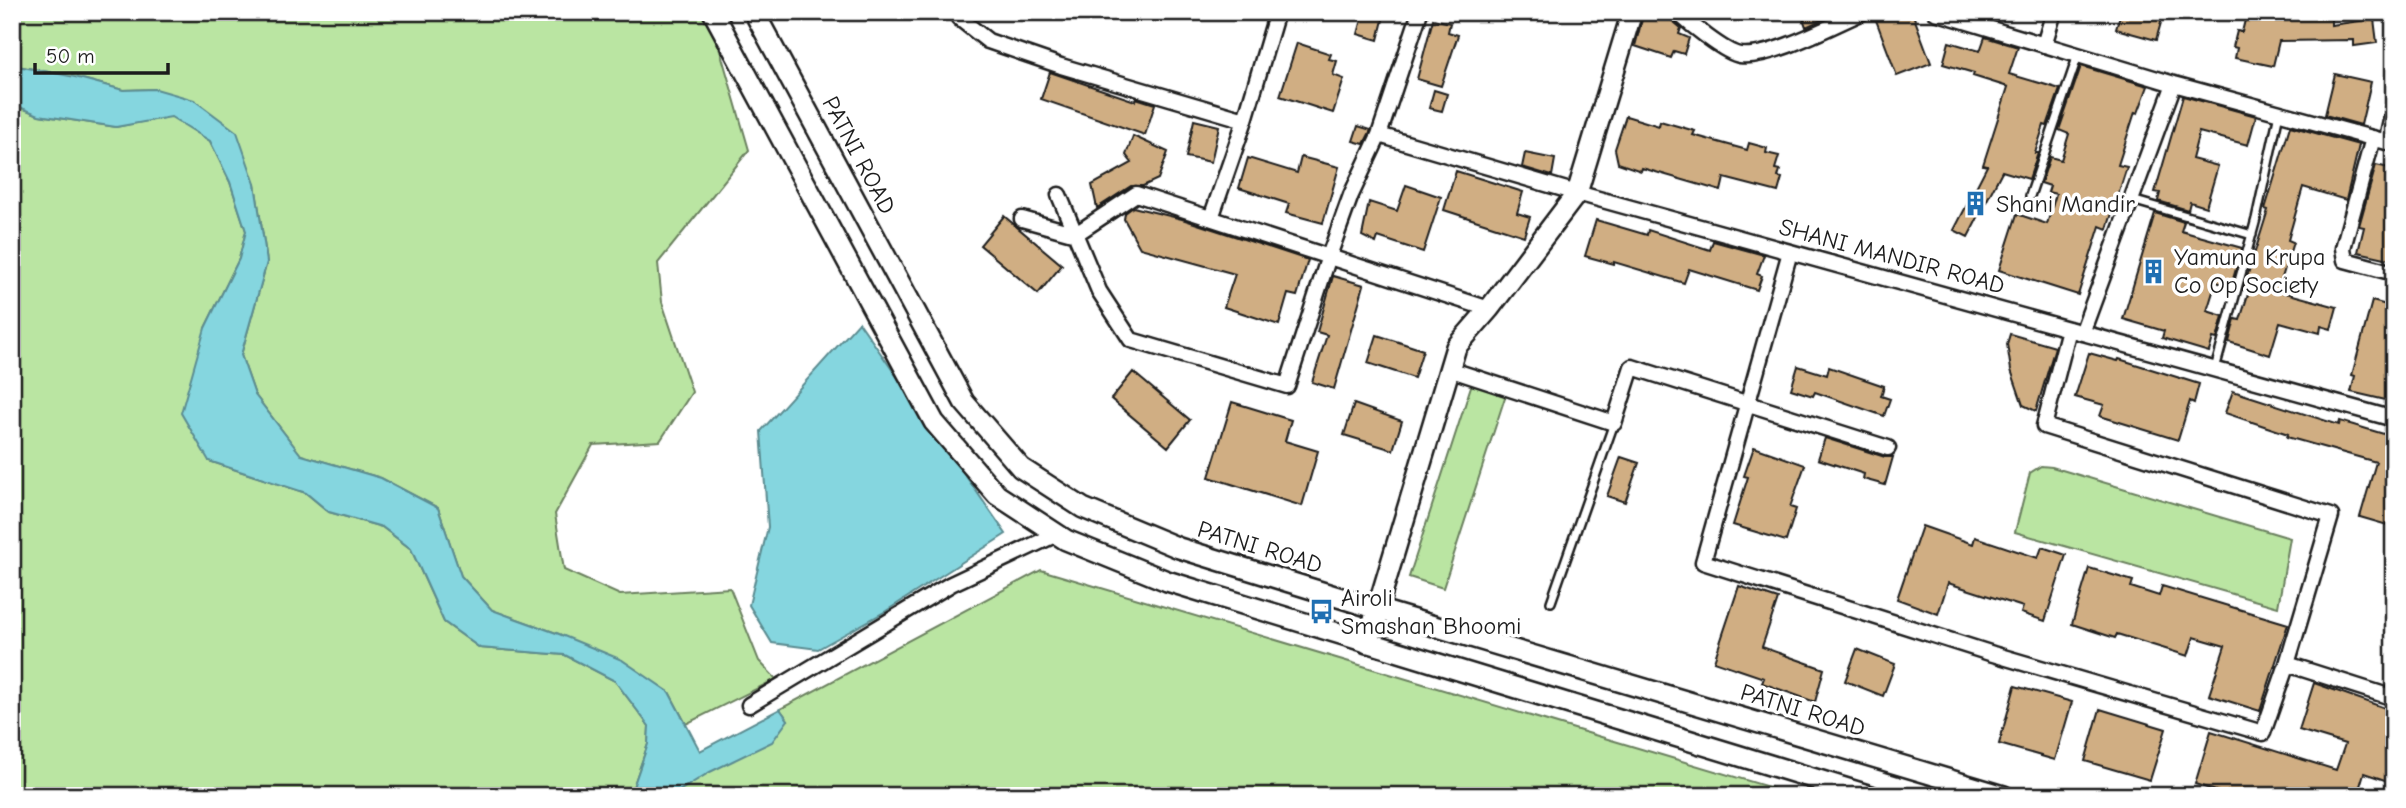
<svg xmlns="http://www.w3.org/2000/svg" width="2406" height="808" viewBox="0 0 2406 808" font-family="'Comic Neue',sans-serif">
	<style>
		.green { fill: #bae5a2; stroke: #6b805f; stroke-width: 2 }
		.water { fill: #85d6df; stroke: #5b8c91; stroke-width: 2 }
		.building { fill: #d0ae83; stroke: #1c1c1c; stroke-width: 2 }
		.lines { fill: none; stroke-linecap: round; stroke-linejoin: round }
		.lane-casing { stroke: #1c1c1c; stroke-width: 12 }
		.street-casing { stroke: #1c1c1c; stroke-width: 19 }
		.secondary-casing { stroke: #1c1c1c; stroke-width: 24 }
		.lane { stroke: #fff; stroke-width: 7 }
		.street { stroke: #fff; stroke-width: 14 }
		.secondary { stroke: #fff; stroke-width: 19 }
		.labels { text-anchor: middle; stroke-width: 7; stroke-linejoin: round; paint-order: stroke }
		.street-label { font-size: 24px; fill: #1c1c1c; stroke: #fff }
		.poi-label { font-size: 24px; fill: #1c1c1c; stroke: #fff; text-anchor: start }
	</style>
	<rect width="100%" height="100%" fill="#fff"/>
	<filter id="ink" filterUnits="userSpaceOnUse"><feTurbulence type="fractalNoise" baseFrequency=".0143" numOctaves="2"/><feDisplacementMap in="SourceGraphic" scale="14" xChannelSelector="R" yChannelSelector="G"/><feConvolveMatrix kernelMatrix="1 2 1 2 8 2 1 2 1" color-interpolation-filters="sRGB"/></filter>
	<g filter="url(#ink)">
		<!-- green -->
		<path class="green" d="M12 12H709L749 150 658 263 662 302 692 392 660 441 593 445 555 514 564 570 620 595 730 588 759 661 776 679 686 724 669 692 559 634 492 610 461 576 438 508 381 478 301 455 255 395 241 355 267 262 255 184 156 89 123 90 75 77 12 65Z
			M12 104 39 115 116 127 171 116 210 141 230 182 246 231 239 259 205 328 209 461 306 493 329 512 382 527 411 549 444 622 480 648 565 655 615 681 649 726 648 744 630 796H12Z
			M1474 377 1508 388 1443 588 1409 577Z
			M2041 466 2052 467 2290 538 2278 607 2015 532 2030 473Z
			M1041 570 1799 796H671L788 720 780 709Z"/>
		<!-- water -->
		<path class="water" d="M12 65 75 77 123 90 156 89 194 100 237 132 255 184 267 262 241 355 255 395 301 455 381 478 438 508 461 576 492 610 559 634 622 660 669 692 700 751 780 709 788 720 772 742 710 772 671 796H630L648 744 649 726 615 681 565 655 480 648 444 622 411 549 382 527 329 512 306 493 209 461 181 413 205 328 239 259 246 231 230 182 210 141 171 117 116 127 39 115 12 104Z
			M859 322 1006 534 886 611 818 649 772 643 749 605 768 527 761 431Z"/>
		<!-- building -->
		<path class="building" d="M1364 12H1385L1378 40 1358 34Z
			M1644 12H1668L1669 18 1681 28 1679 34 1689 38 1684 54 1674 51 1671 58 1635 46Z
			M1801 12H1839L1806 27Z
			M1873 12H1912L1931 63 1897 76Z
			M2121 12H2164L2156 40 2116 29Z
			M2247 12H2268L2287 17 2331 16V25L2374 19 2377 43 2354 46V40L2279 41 2273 66 2235 58 2237 48 2233 47 2237 31 2242 32Z
			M1433 19 1450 23 1448 32 1458 35 1441 86 1417 79Z
			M1985 37 2018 47 2009 74 2060 89 2047 126 2044 125 2035 153H2038L2029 179 2002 171 1968 237 1954 230 1987 166 1983 165 2008 87 1973 76 1974 73 1943 64 1949 42 1980 51Z
			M1297 43 1331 54 1329 59 1337 61 1333 75 1344 79 1333 113 1280 96Z
			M2081 66 2148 86 2138 113 2135 112 2118 165 2127 167 2107 229 2100 226 2078 295 1999 270 2017 214 2047 224 2056 194 2048 192 2050 186 2041 183 2050 157 2061 160 2069 134 2059 130Z
			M1050 72 1135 101 1136 98 1155 104 1145 135 1041 99Z
			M2335 74 2371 82 2361 125 2325 115Z
			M1434 90 1447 94 1442 111 1429 108Z
			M2183 96 2256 116 2248 145 2199 132 2192 159 2218 166 2206 207 2190 202 2188 210 2158 201 2160 193 2155 192Z
			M1626 116 1659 126 1660 121 1695 131 1693 135 1747 150 1749 143 1767 148 1766 153 1779 156 1775 169 1780 170 1778 177 1782 178 1778 192 1724 178 1721 191 1642 168 1641 171 1618 163 1615 149Z
			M1194 120 1219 126 1211 162 1186 157Z
			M1358 126 1371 130 1364 144 1353 141Z
			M2290 126 2359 145 2346 200 2303 187 2288 240 2293 242 2278 291 2337 307 2331 329 2321 326 2320 333 2280 322 2270 355 2229 342 2235 319 2240 320 2249 291 2243 290 2268 210 2265 209Z
			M1133 136 1168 152 1158 179 1143 186H1131L1097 208 1092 185 1132 163 1126 155Z
			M1525 153 1555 159 1552 176 1522 167Z
			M1301 157 1339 167 1323 223 1286 213 1289 204 1239 188 1248 158 1297 173Z
			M2376 165 2394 169V260L2358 252 2364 227 2359 226Z
			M1456 171 1523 192 1517 213 1530 217 1524 236 1444 210Z
			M1406 185 1441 197 1423 252 1378 237 1376 243 1362 236 1369 202 1397 211Z
			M1133 207 1182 219 1308 260 1297 296 1288 294 1279 325 1224 307 1235 274 1140 248 1124 219 1125 213Z
			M2155 213 2184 222 2181 231 2242 248 2231 286 2216 282 2207 311 2223 316 2217 339 2213 338 2209 352 2162 338 2164 331 2123 319Z
			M1004 216 1062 265 1038 294 980 245Z
			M1596 220 1647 235 1648 230 1710 250 1713 241 1764 255 1757 274 1762 276 1757 290 1689 269 1684 283 1614 262V264L1585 256Z
			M1333 276 1364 285 1334 389 1312 382 1327 335 1317 332Z
			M2372 301 2394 307V386L2390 401 2351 392 2355 376 2352 375Z
			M2010 334 2055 347 2036 411 2023 405 2011 370 2007 344Z
			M1377 335 1423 350 1414 378 1368 363Z
			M2089 353 2118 361 2119 359 2199 384 2194 403 2190 401 2178 440 2100 416 2104 405 2075 397Z
			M1798 366 1827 375 1829 367 1884 386 1881 396 1890 399 1884 416 1815 392 1813 396 1791 389Z
			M1133 372 1190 420 1168 447 1111 399Z
			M2233 391 2339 425 2340 421 2394 437V527L2360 517 2376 462 2287 437 2288 434 2225 413Z
			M1232 402 1291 420 1285 441 1318 451 1302 506 1209 477Z
			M1354 404 1402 421 1393 450 1344 435Z
			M1825 438 1885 457H1893L1885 485 1863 479 1864 474 1818 459Z
			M1754 447 1805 465 1790 507 1796 509 1786 541 1733 525 1748 477 1744 476Z
			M1621 457 1639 463 1625 502 1607 496Z
			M1922 526 1973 544 1975 537 2038 558 2042 547 2066 555 2045 621 2021 613 2023 607 1948 583 1938 614 1897 599Z
			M2089 568 2133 581 2131 587 2159 596 2162 586 2288 624 2260 711 2209 695 2225 646 2194 637 2188 656 2117 634 2115 638 2072 624Z
			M1739 586 1778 599 1762 647 1824 669 1815 702 1762 683 1764 678 1714 661Z
			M1857 649 1895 664 1883 696 1845 681Z
			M2314 683 2391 710 2387 720 2394 723V783L2364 773 2357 796H2231L2195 784 2211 731 2336 770 2345 744 2299 730Z
			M2015 686 2072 702 2055 760 1999 744Z
			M2100 709 2166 729 2150 780 2085 761Z"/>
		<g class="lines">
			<defs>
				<path id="lane" d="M2383 141 2394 91
					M2030 196 2078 55
					M2132 200 2252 235
					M2215 369 2256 219 2279 113
					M1551 602 1614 423"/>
				<path id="street" d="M1677 12C1689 23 1725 53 1740 55 1770 59 1833 25 1863 12
					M1935 12 2174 84 2394 144
					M959 18 988 41 1061 66 1245 120
					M2044 45 2054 12
					M1379 135 1577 193 2394 419
					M2373 138 2343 248 2345 260 2394 273
					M1059 195 1099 291 1131 340 1287 386 1329 256 1351 195 1379 135 1420 12
					M1211 218 1245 120 1277 12
					M1022 219 1076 234 1136 194 1489 309
					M1790 252 1703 562 1993 654 2263 733 2287 664 2331 516 2044 426 2069 329
					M2082 333 2174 84
					M1449 369 1614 423 1632 367 1888 448
					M2287 664 2394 698
					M749 705 951 584 1057 534"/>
				<path id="secondary" d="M713 12 934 422 997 495 1066 540 1167 581 1871 796
					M754 12 964 402 1021 468 1083 508 1179 548 1377 609 2004 796
					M1367 643 1456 347 1489 309 1577 193 1632 12"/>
			</defs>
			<!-- lane casing -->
			<use href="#lane" class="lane-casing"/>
			<!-- street casing -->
			<use href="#street" class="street-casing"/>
			<!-- secondary casing -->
			<use href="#secondary" class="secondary-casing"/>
			<!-- lane -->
			<use href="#lane" class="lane"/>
			<!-- street -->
			<use href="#street" class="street"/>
			<!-- secondary -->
			<use href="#secondary" class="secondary"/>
		</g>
	</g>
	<!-- icons -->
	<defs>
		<symbol id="building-bare" viewBox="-9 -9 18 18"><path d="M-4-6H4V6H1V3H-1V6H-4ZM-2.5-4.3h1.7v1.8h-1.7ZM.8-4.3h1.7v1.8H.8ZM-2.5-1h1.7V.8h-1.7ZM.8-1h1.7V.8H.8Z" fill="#1f6fb2" stroke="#fff" stroke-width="2.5" paint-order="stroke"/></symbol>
		<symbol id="bus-bare" viewBox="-9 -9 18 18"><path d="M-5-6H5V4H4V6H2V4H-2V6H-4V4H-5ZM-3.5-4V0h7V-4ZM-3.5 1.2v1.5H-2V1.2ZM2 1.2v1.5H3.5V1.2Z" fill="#1f6fb2" stroke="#fff" stroke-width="2.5" paint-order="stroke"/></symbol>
	</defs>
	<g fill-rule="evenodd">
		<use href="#building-bare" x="1958" y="186" width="35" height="35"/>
		<use href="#building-bare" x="2136" y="254" width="35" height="35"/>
		<use href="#bus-bare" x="1304" y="594" width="35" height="35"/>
	</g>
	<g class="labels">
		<!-- street labels -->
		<g class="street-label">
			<text transform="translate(859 155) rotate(62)" y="8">PATNI ROAD</text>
			<text transform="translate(1892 256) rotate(15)" y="8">SHANI MANDIR ROAD</text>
			<text transform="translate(1260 547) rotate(17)" y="8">PATNI ROAD</text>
			<text transform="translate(1803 710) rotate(17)" y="8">PATNI ROAD</text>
		</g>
		<!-- poi labels -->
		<g class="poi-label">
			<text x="1996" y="212">Shani Mandir</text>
			<text x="2174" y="265">Yamuna Krupa<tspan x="2174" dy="28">Co Op Society</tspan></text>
			<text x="1341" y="606">Airoli<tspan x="1341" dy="28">Smashan Bhoomi</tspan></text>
		</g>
	</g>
	<!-- margin -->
	<rect width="2406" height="808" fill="none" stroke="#fff" stroke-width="42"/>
	<rect x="21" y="21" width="2364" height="766" fill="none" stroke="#1c1c1c" stroke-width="2.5" filter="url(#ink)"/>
	<!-- scale -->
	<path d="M35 63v10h133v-10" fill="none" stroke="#1c1c1c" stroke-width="3.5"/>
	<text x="46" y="63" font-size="21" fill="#1c1c1c" stroke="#ffffff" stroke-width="5" paint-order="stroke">50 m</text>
</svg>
